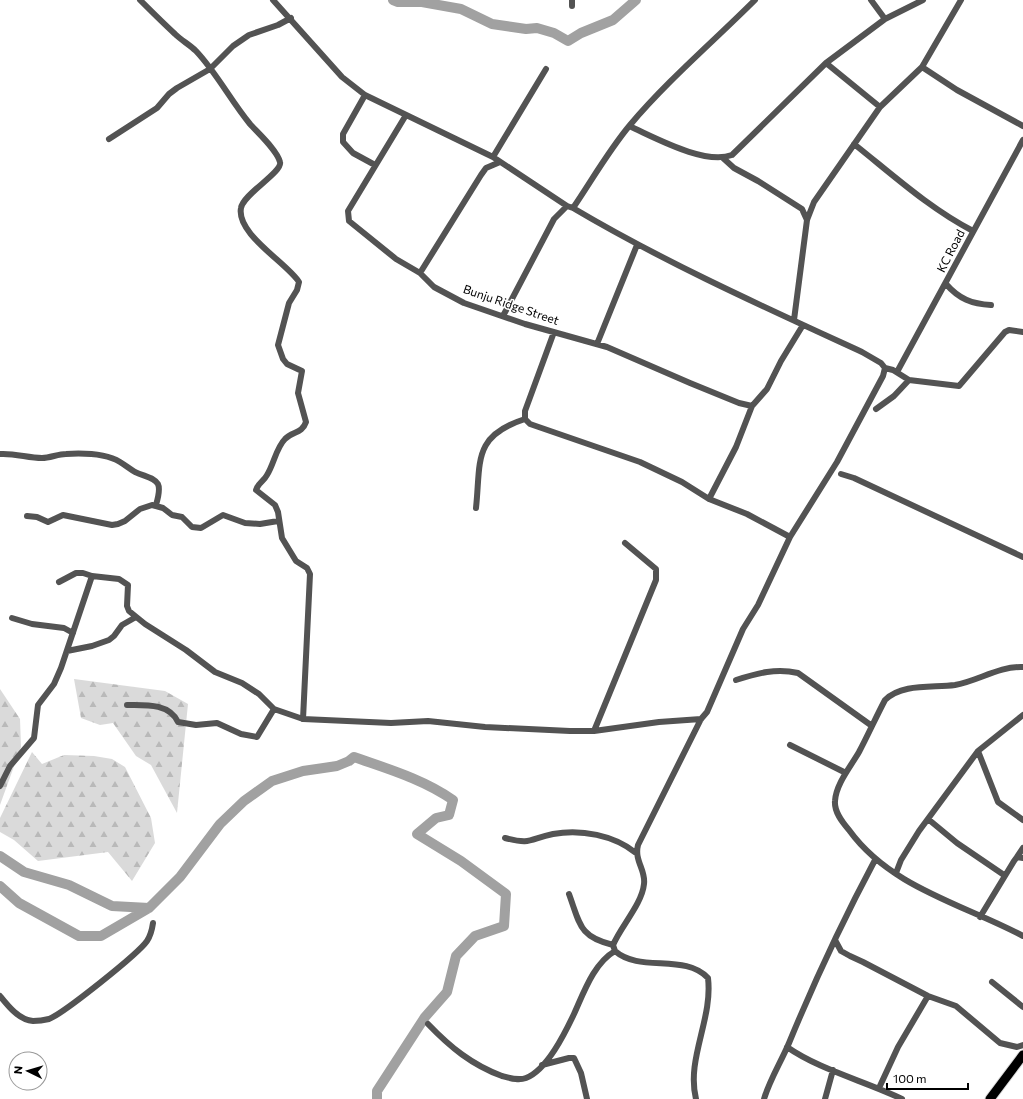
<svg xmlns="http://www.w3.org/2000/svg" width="1023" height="1099" viewBox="0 0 1023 1099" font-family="Commissioner,sans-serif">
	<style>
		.forest { fill: url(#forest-firs) }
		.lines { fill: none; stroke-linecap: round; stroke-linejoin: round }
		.river { stroke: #a1a1a1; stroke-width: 10 }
		.highway-casing { stroke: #dbdbdb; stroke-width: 11 }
		.minor { stroke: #535353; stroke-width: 6 }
		.highway { stroke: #000; stroke-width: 9 }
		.labels { text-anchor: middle; stroke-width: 3; stroke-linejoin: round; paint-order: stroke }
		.street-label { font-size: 12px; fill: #000; stroke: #fff }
	</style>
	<defs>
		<pattern id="forest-firs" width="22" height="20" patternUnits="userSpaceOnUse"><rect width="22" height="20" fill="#dadada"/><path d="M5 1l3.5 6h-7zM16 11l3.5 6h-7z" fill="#b9b9b9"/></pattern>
	</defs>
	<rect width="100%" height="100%" fill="#fff"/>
	<!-- forest -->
	<path class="forest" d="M74 679 165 691 188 704 177 813 151 765 136 756 113 723 100 725 81 718Z
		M0 689 20 719 21 747 0 805Z
		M32 752 42 764 64 755 94 756 112 759 125 767 151 818 155 843 132 881 108 852 38 861 14 840 0 832V818Z"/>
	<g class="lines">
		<!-- river -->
		<path class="river" d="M393 0 398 2H422L461 9 492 24 526 29 537 28 554 33 568 41 581 33 613 20 636 0
			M0 856 24 872 69 885 112 906 149 908
			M0 886 19 903 79 936H101L149 908 180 877 220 824 244 801 272 781 303 771 337 766 349 761 354 757C388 769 423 779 453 800L449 815 436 818 417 834 461 861 506 894 504 926 475 936 456 956 447 992 425 1017 377 1091V1099"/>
		<defs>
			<path id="highway" d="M990 1099 1023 1055"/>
		</defs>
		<!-- highway casing -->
		<use href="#highway" class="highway-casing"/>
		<!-- minor -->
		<path class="minor" d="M140 0C151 11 163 23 175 34 181 40 190 45 196 51 216 72 231 101 250 124 258 133 277 150 280 162 283 172 243 194 241 208 236 234 287 263 299 282L297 290 289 303 278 345 283 359 287 364 302 371 298 393 306 422C302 434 292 431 285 439 276 448 274 464 267 475 264 481 258 483 256 490L275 505 278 512 282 538 296 561 307 568 310 574 303 719
			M273 0 342 77 365 95 493 157 567 206 573 208C666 263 764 307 862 352L881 363 885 368 883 376 837 462 790 537 758 605 743 629 707 712 701 719 638 845C634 861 646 870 644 884 642 904 621 926 613 945L615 951C640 973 685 953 708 978 713 1019 686 1059 696 1099
			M871 0 885 19
			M572 6V0
			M826 63 880 107
			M922 67 957 90 1023 126
			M365 95 343 134V142L353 153 375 165
			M406 115 348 211 349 221 396 259 420 273 434 287 464 303 525 324 607 347 690 383 739 403 752 406
			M629 126C656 138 704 165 732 155L826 63 885 19 923 0
			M109 139 157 108 169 94 177 88 210 69 233 46 249 35 278 25 291 18
			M854 144C893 175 929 208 973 231
			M493 157 546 69
			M723 158 734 168 758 181 802 209 807 220
			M573 208C592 180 609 150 630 125 668 80 713 42 755 0
			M420 273 481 175 486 168 500 162
			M946 284C959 299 972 304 991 305
			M503 316 554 219 567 206
			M794 320 807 220 814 202 880 107 922 67 961 0
			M554 332 525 411V419L530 424 640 462 682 482 709 499 747 514 790 537
			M597 344 637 245
			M885 368 893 370 909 380 959 386 1005 332 1009 330 1023 332
			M897 372 1023 140
			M876 409 894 396 909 380
			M0 454C15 453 28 458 42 458 50 458 58 454 66 454 83 453 105 453 120 462 125 465 130 469 135 472 156 481 164 478 156 505
			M841 474 854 478 1023 557
			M709 499 736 447 752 406 767 389 781 361 803 325
			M476 508C481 462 472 436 525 419
			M27 516 37 517 48 522 63 515 112 525 118 524 125 521 140 509 152 505 163 508 172 515 182 517 192 527 201 528 223 515 245 523 260 524 278 521
			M59 582 76 573H83L92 576 119 579 128 585 127 606 129 611 145 624 186 650 215 672 242 683 259 694 274 709 303 719 391 723 428 721 485 727 570 731H594L659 722 701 719
			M12 618 32 624 64 628 73 633
			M67 651 92 646 109 640 114 636 122 625 136 617
			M1023 667C999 666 978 681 955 685 933 688 902 683 885 700 876 717 868 735 859 752 851 766 836 784 835 801 834 812 842 822 849 830 891 888 963 904 1023 936
			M736 680C758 673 776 668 798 673L872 726
			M127 705C145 705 169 703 178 722L196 725 217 723 241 734 257 737 274 709
			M594 731 656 580V569L625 543
			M790 745 846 773
			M978 751 998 802 1023 820
			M0 786 10 766 34 738 38 705 54 684 61 668 92 576
			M928 819 957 843 1004 875
			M505 838C532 845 529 839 553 834 581 829 614 835 636 853
			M1017 857 1023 848
			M896 873 901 860 919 831 978 751 1023 715
			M569 894C580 924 579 937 613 945
			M980 917 1014 861 1017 857 1023 858
			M835 940 841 951 850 956 863 962 928 996 956 1006 1000 1043 1017 1047 1023 1045
			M992 982 1023 1007
			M0 996C8 1006 19 1020 33 1021 38 1021 45 1020 49 1019 64 1013 138 954 147 941 151 935 152 930 153 923
			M428 1024C450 1047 472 1065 502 1076 510 1078 518 1081 526 1078 547 1070 565 1033 574 1014 584 992 594 963 615 951
			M787 1047C820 1070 865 1081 902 1099
			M542 1065 569 1058H574L581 1073 587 1099
			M879 1088 898 1047 928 996
			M764 1099C770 1079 781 1062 789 1043 815 980 843 920 875 860
			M825 1099 833 1070"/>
		<!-- highway -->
		<use href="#highway" class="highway"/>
	</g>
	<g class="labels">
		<!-- street labels -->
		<g class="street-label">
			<text transform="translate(951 251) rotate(-63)" y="4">KC Road</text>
			<text transform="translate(511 305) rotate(19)" y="4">Bunju Ridge Street</text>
		</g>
	</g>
	<!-- north arrow -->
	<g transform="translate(28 1071) rotate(275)"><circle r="19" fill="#ffffff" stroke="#999999"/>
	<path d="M0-3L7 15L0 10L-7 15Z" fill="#000000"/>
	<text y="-6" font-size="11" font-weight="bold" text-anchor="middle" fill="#000000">N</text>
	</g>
	<!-- scale -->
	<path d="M887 1083v6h81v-6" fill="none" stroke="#000000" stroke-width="2"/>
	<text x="893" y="1083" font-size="12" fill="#000000" stroke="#ffffff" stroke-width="3" paint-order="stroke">100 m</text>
</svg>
